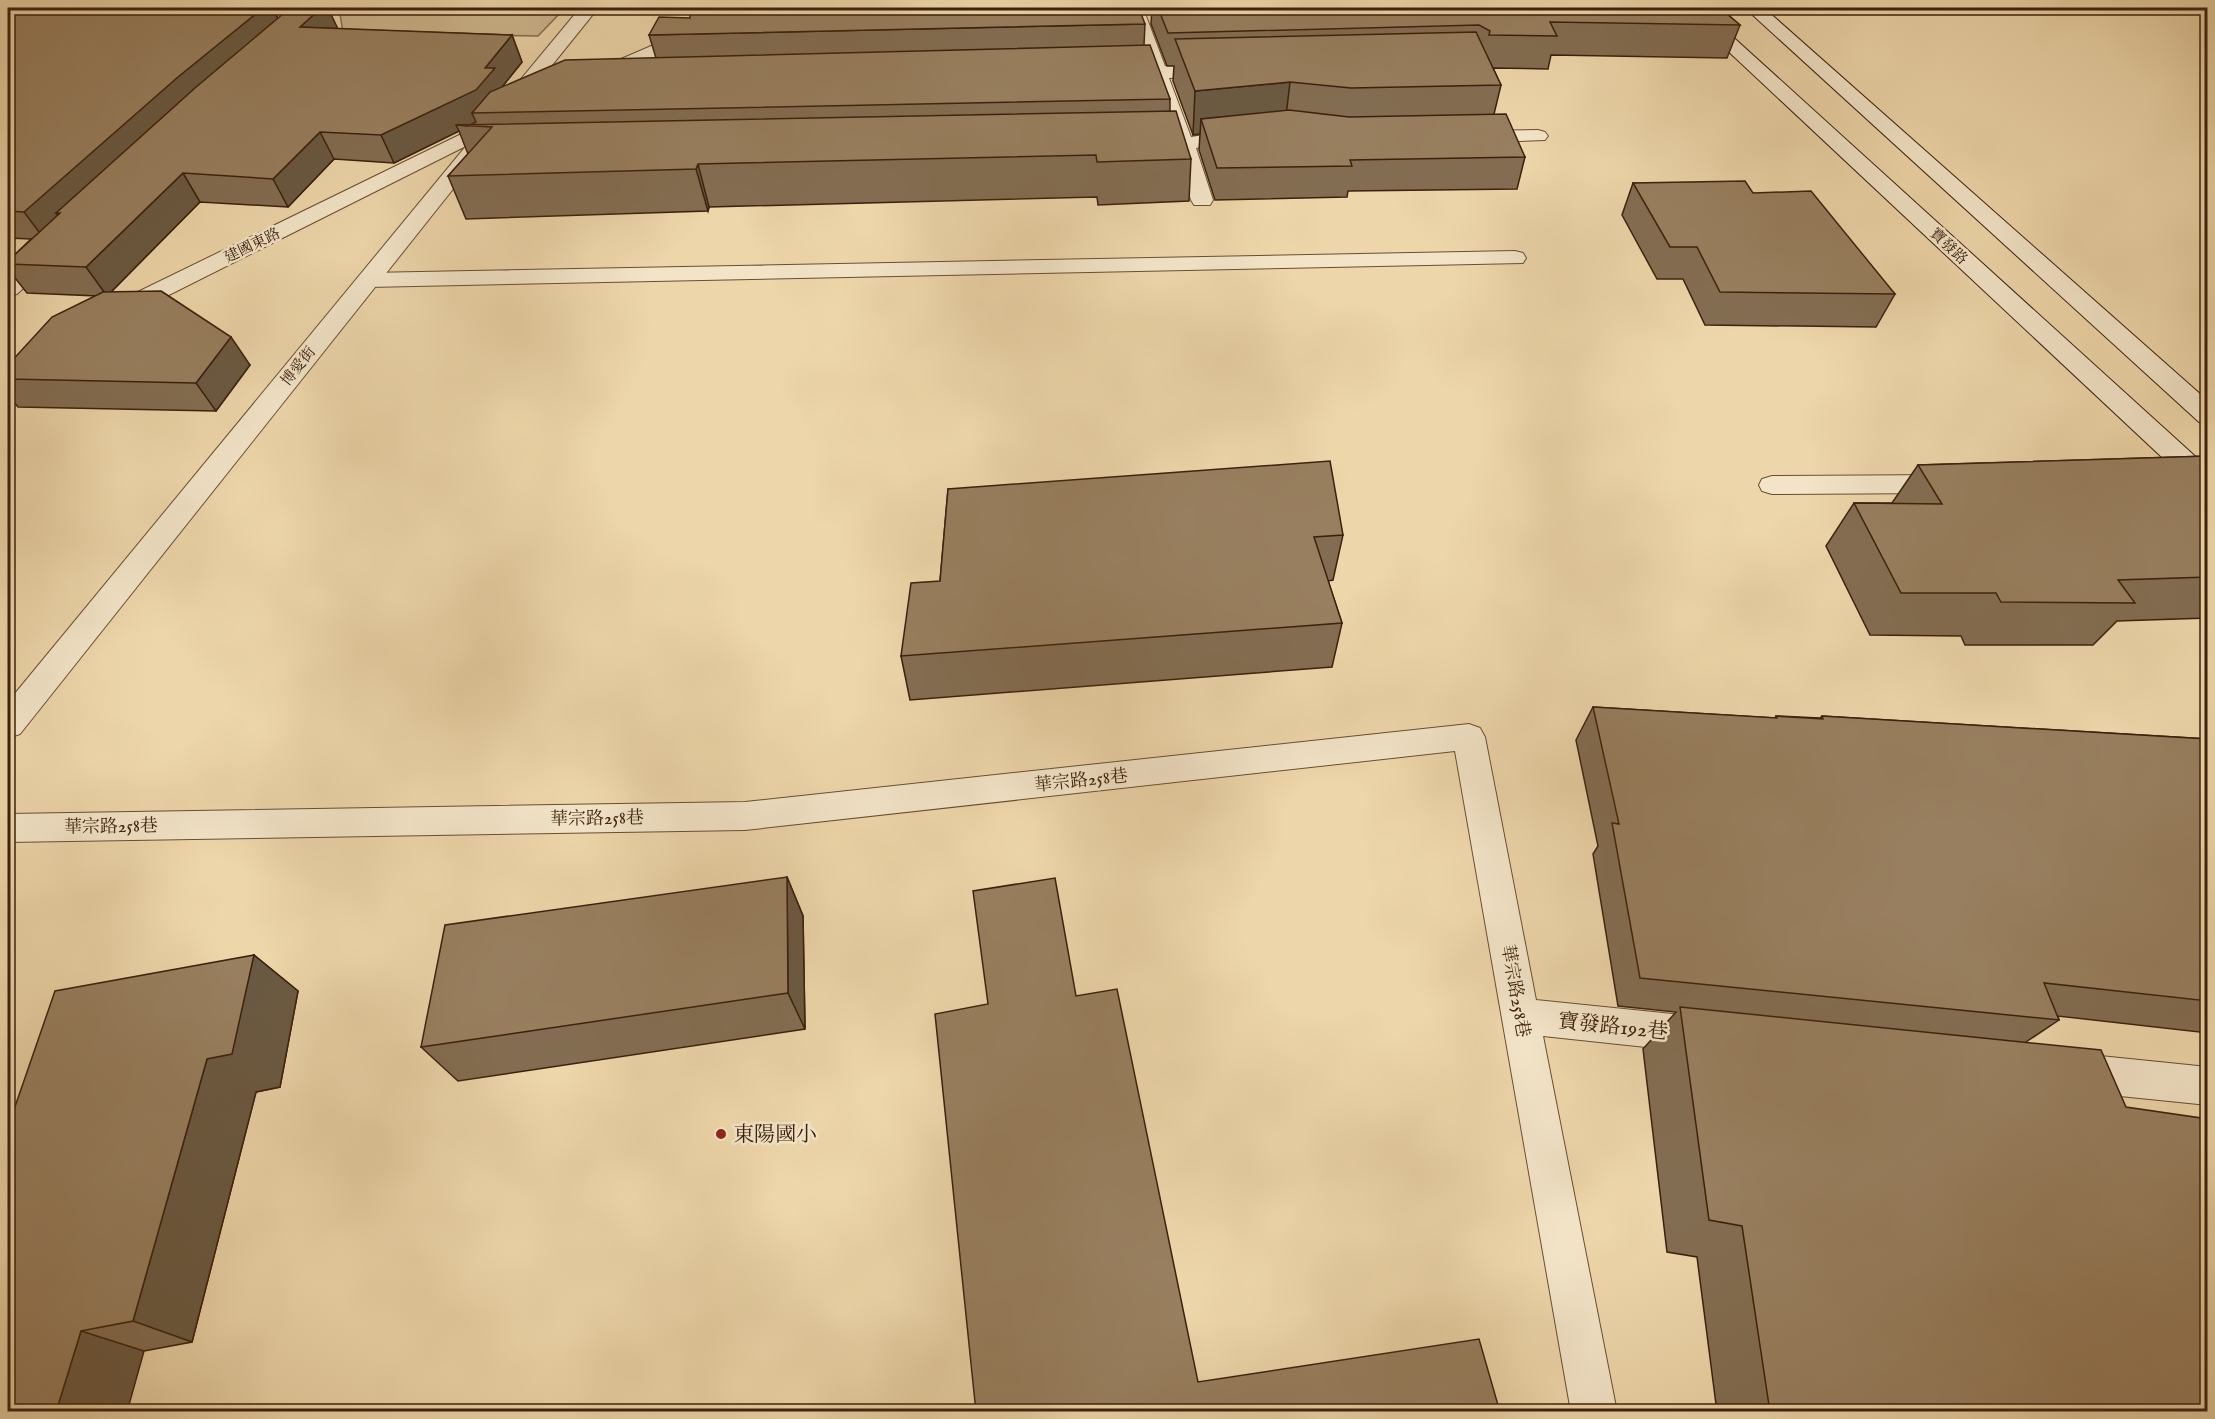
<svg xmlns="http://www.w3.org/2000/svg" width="2215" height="1419" viewBox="0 0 2215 1419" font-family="'IM FELL English','Noto Serif TC',serif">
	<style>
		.green { fill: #cfb78f; stroke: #866c4e; stroke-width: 1.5 }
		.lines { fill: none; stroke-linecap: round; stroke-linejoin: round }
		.service-casing { stroke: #684e34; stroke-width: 2 }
		.minor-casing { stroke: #684e34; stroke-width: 2 }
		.secondary-casing { stroke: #3c200d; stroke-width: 2 }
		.service { fill: #f3e4c8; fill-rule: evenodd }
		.minor { fill: #f3e4c8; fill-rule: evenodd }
		.secondary { fill: #f3e4c8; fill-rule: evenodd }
		.wall { fill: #836d52; stroke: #3c200d; stroke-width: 1.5 }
		.shaded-wall { fill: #6a5942; stroke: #3c200d; stroke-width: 1.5 }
		.building { fill: #987f5f; stroke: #3c200d; stroke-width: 1.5 }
		.poi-dot { fill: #8f2418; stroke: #f3e4c8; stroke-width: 2 }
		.labels { text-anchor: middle; stroke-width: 5; stroke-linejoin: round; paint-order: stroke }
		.far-street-label { font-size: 15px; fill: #3c200d; stroke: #f3e4c8 }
		.street-label { font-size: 18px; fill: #3c200d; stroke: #f3e4c8 }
		.near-street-label { font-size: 21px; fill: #3c200d; stroke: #f3e4c8 }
		.near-poi-label { font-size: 21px; fill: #3c200d; stroke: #f3e4c8; text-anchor: start }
	</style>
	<rect width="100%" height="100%" fill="#edd6aa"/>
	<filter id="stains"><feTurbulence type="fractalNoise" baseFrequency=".00333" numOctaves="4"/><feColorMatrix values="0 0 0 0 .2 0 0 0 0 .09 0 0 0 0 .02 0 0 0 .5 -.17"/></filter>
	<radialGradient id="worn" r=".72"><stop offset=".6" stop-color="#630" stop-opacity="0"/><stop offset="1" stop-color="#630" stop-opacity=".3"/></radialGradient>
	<!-- green -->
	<path class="green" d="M339 8H565L538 36 343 32Z"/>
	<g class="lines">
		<defs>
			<path id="service" d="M1125 8H1143L1165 66 1217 65 1226 71 1217 77 1169 78 1191 137 1241 129 1248 131 1251 135 1248 139 1241 141 1196 148 1213 200 1210 205H1194L1191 200 1176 150 1137 148 1134 144 1137 140 1172 138 1150 78 1119 79 1110 73 1119 67H1146Z
				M1538 130 1545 132 1548 136 1545 140 1472 143 1465 141 1462 137 1465 133 1472 131Z
				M1515 251 1523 253 1526 258 1523 263 368 287 360 285 357 280 360 275 368 273Z
				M1949 475 1959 478 1962 484 1959 490 1949 493 1772 494 1762 491 1759 485 1762 479 1772 476Z
				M1469 724 1480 728 1485 737 1536 1000 1702 1017 1715 1022 1721 1035 1715 1048 1702 1053 1543 1036 1617 1412H1571L1455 751 745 830 8 842V814L745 802Z
				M2071 1053 2208 1067V1105L2071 1091 2057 1085 2052 1072 2057 1059Z"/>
			<path id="minor" d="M580 8H598L516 110H502L499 106 502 102Z
				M739 8H762L759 12 605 80H591L588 76 591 72Z
				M486 122 493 124 496 128 478 140 488 146 484 150 20 734 8 738V702L466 146 127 316 118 318 109 316 106 311 109 306Z
				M49 245 57 247 61 252 57 257 17 294 8 296V277L41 247Z"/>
			<path id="secondary" d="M1682 8H1701L2208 468V493L2198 491Z
				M1745 8H1764L2208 401V424L2199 422Z"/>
		</defs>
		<!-- service casing -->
		<use href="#service" class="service-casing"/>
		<!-- minor casing -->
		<use href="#minor" class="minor-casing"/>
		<!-- secondary casing -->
		<use href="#secondary" class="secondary-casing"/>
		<!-- service -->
		<use href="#service" class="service"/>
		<!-- minor -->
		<use href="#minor" class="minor"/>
		<!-- secondary -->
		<use href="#secondary" class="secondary"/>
	</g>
	<!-- wall -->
	<path class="wall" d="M8 8H272L278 18 338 29 512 35 522 62 502 87 656 58 649 35 1145 24 1144 45 1170 99V111L1191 159 1189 201 1098 205 1097 197 709 207 708 211 466 219 448 176 468 154 459 131 394 163 334 159 288 207 200 202 111 292 250 365 216 411 18 407 8 395V365L97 296 27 293 8 269V261L31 239 8 238Z
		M1152 8H1720L1740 25 1727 58 1551 55 1548 69 1493 68 1501 85 1494 114 1525 157 1517 189 1348 191 1347 197 1215 200 1199 150 1200 134 1193 135 1173 81 1174 66H1167L1151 24Z
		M1633 183 1753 193 1895 294 1876 327 1705 325 1683 279H1657L1622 215Z
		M2208 456V618L2117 621 2093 645H1965L1961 636 1870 635 1826 546 1854 503H1892L1918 465Z
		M948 489 1343 535 1333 580 1328 581 1342 623 1332 667 910 700 901 656 940 581Z
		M1593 707 1775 718 1776 716 1820 718 1822 716 2208 739V1033L2058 1016 2059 1020 2026 1042 2208 1412H1717L1697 1257 1667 1252 1643 1049 1676 1012 1618 1006 1593 854 1598 846 1576 740Z
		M787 877 803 916 805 1029 458 1081 421 1047Z
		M254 955 298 991 280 1087 256 1092 192 1342 144 1351 8 1412Z"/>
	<!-- shaded-wall -->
	<path class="shaded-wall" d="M234 8H272L283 28 60 213H56L63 223 45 240 24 212Z
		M321 8H328L338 29 300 27Z
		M512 35 522 62 502 87 472 113 476 122 468 126 456 125 459 131 394 163 381 135 485 68Z
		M1290 82 1285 125 1201 119 1200 134 1193 135 1195 91Z
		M320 132 334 159 288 207 273 179Z
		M698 164 709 207 708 211 696 169Z
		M183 173 200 202 107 296 86 267Z
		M231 337 250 365 216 411 196 383Z
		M787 877 803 916 805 1029 788 993Z
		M254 955 298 991 280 1087 256 1092 192 1342 133 1321 207 1059Z
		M81 1331 144 1351 127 1412H56Z"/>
	<!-- building -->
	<path class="building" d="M8 8H263L178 77 24 212 8 211Z
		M290 8H321L300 27 512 35 485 68H495L476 90 381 135 320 132 273 179 183 173 86 267 8 264V261L60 213H56L195 88Z
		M708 8H1139L1145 24 649 35 659 17 690 18V9Z
		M1158 8H1720L1740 25 1550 22 1557 36 1489 35 1490 31 1479 25 1168 33Z
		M1476 32 1501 85 1351 88 1290 82 1195 91 1175 39Z
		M1150 45 1170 99 472 113 490 92 565 60Z
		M1289 110 1349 117 1506 114 1525 157 1350 160 1352 166 1217 168 1201 119Z
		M1176 111 1191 159 1097 162 1096 155 698 164 696 169 448 176 492 127 456 125Z
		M1745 181 1753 193 1811 191 1895 294 1720 292 1697 247H1670L1633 183Z
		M161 291 231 337 196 383 8 379V365L52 317 103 292Z
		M2208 456V577L2118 580 2135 603 2001 602 1996 593H1901L1854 503 1942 504 1918 465Z
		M1330 461 1343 535 1314 537 1342 623 901 656 911 583 940 581 948 489Z
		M1593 707 1777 718 1776 716 1823 719 1822 716 2208 739V1001L2044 983 2059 1020 1640 978 1612 823 1619 824Z
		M787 877 788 993 421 1047 445 925Z
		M1055 878 1076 996 1117 989 1198 1382 1479 1339 1500 1412H976L935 1014 988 1004 973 891Z
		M254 955 232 1054 207 1059 133 1321 81 1331 56 1412H8V1127L55 991Z
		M1680 1007 2101 1050 2126 1107 2208 1119V1412H1770L1742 1226 1709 1220Z"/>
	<!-- markers -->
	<circle class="poi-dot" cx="721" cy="1134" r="6"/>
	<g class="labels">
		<!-- far-street labels -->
		<g class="far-street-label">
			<text transform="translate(252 245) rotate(-26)" y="5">建國東路</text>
			<text transform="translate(1949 246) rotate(43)" y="5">寶發路</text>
			<text transform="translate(298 366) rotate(-51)" y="5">博愛街</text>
		</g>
		<!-- street labels -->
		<g class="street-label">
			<text transform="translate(1081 780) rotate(-6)" y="6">華宗路258巷</text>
			<text transform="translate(597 818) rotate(-1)" y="6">華宗路258巷</text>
			<text transform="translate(111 826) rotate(-1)" y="6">華宗路258巷</text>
			<text transform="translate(1516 991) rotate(80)" y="6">華宗路258巷</text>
		</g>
		<!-- near-street labels -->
		<g class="near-street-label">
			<text transform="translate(1613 1026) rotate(6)" y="7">寶發路192巷</text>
		</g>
		<!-- near-poi labels -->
		<g class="near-poi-label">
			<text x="733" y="1141">東陽國小</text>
		</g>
	</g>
	<!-- margin -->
	<rect width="2215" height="1419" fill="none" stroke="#edd6aa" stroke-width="30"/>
	<rect x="9" y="9" width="2197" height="1401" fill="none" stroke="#3c200d" stroke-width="3"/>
	<rect x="15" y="15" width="2185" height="1389" fill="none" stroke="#3c200d" stroke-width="1.5"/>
	<rect width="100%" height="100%" filter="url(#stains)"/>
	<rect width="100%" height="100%" fill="url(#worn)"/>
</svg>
